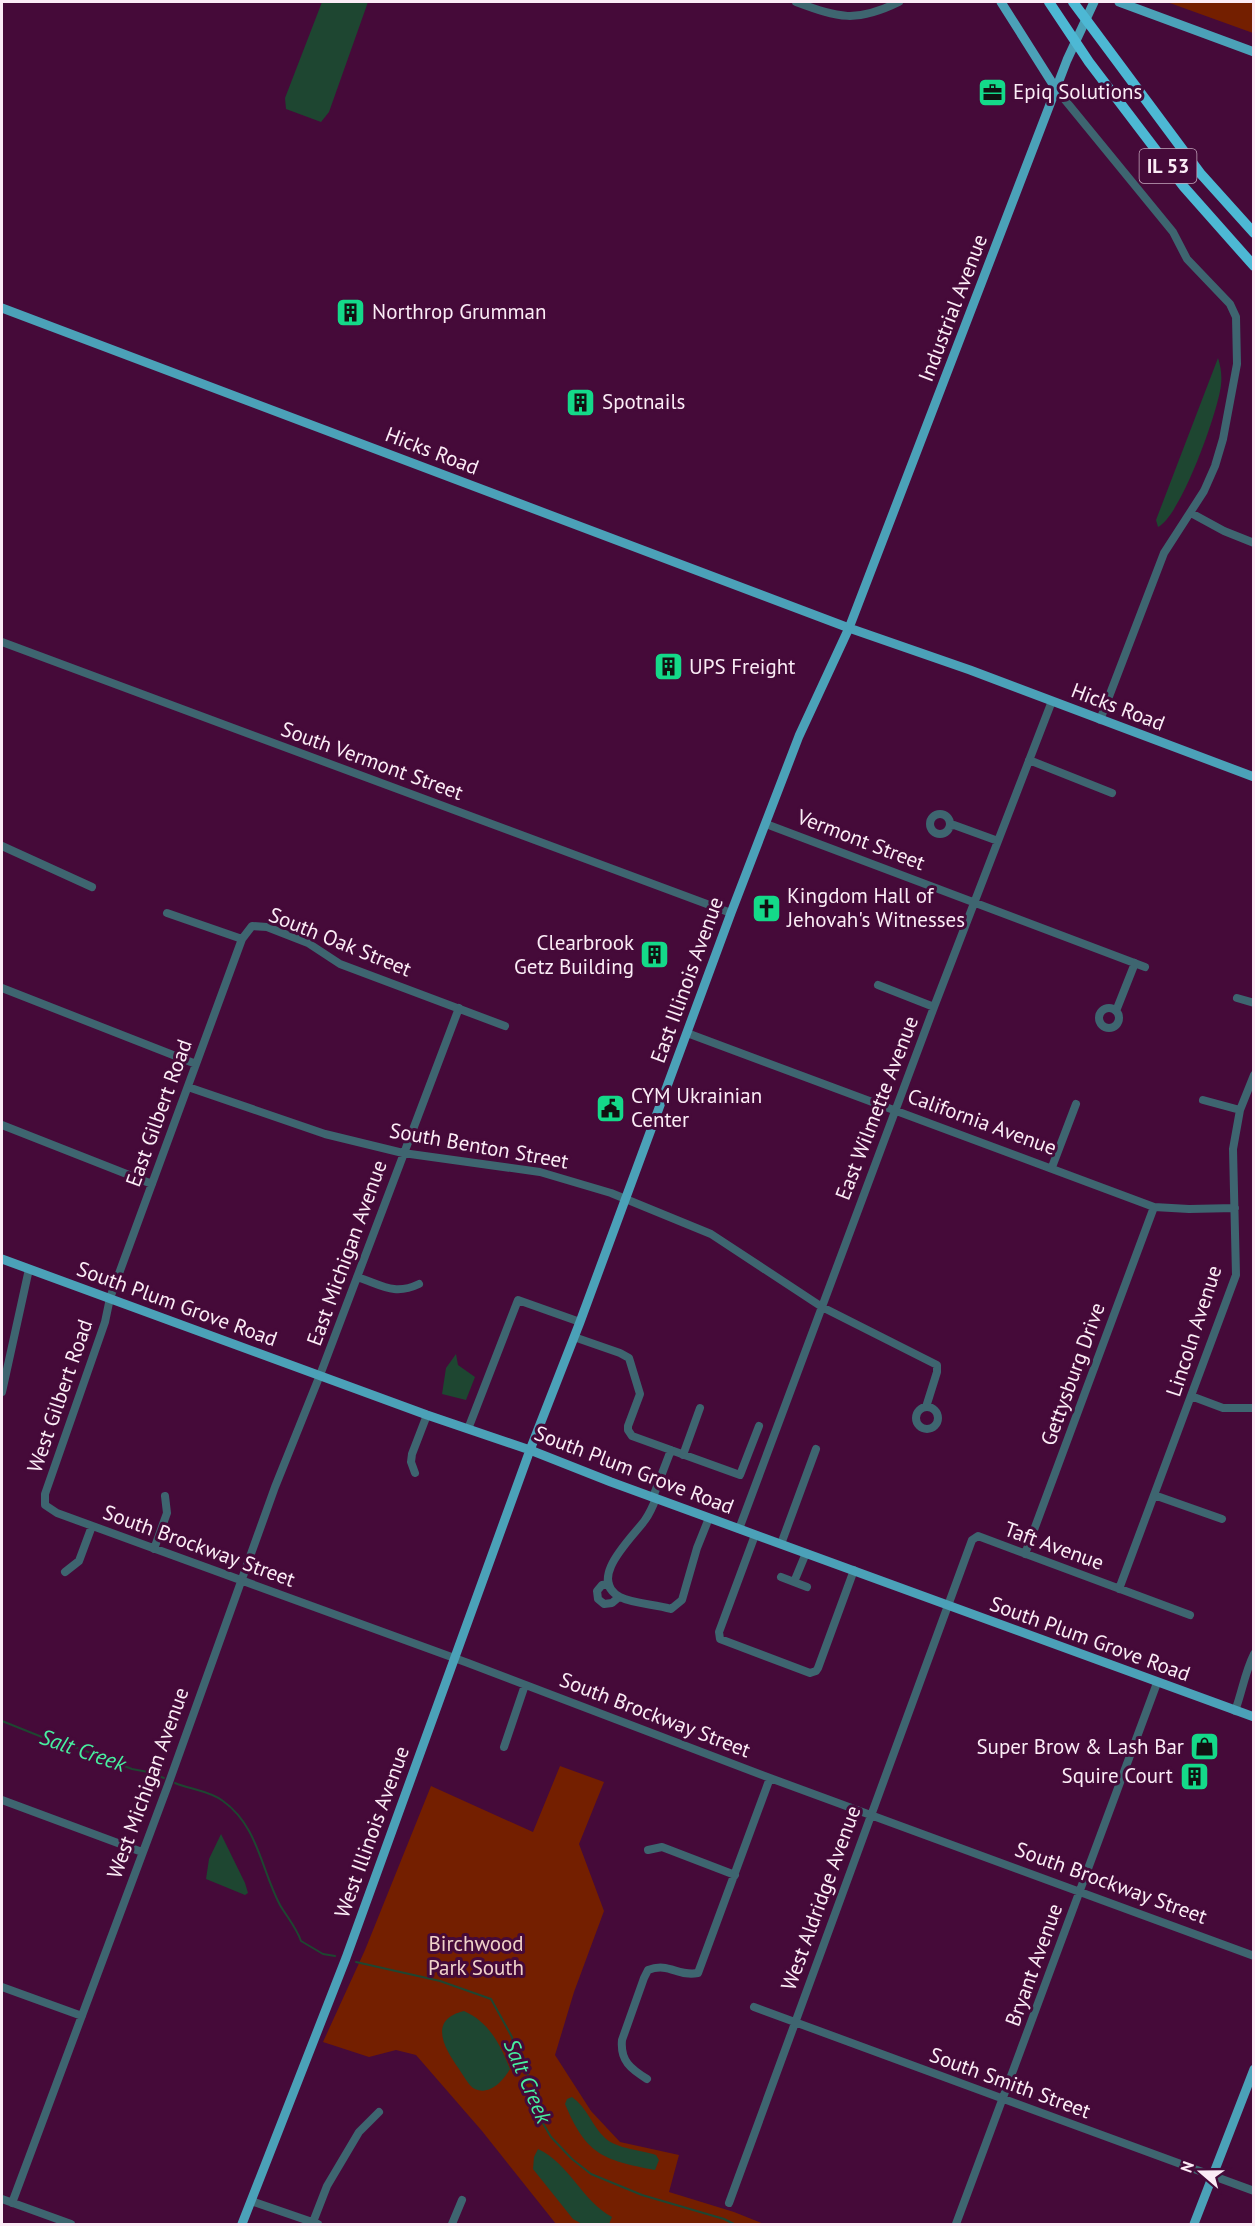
<svg xmlns="http://www.w3.org/2000/svg" width="1255" height="2226" viewBox="0 0 1255 2226" font-family="'PT Sans',sans-serif">
	<style>
		.green { fill: #741f00 }
		.water { fill: #1e4631 }
		.lines { fill: none; stroke-linecap: round; stroke-linejoin: round }
		.stream { stroke: #1e4631; stroke-width: 2 }
		.minor { stroke: #3e6570; stroke-width: 8 }
		.major { stroke: #4ba1b8; stroke-width: 9 }
		.highway { stroke: #4db8d4; stroke-width: 10 }
		.labels { text-anchor: middle; stroke-width: 6; stroke-linejoin: round; paint-order: stroke }
		.shield { fill: #450a39; stroke: #c4a8bd; stroke-width: 1.5 }
		.shield-label { font-size: 20px; font-weight: bold; fill: #fbecf6 }
		.poi-label { font-size: 21px; fill: #fbecf6; stroke: #450a39; text-anchor: start }
		.street-label { font-size: 21px; fill: #fbecf6; stroke: #450a39 }
		.park-label { font-size: 21px; fill: #efd2c9; stroke: #450a39 }
		.water-label { font-size: 22px; font-style: italic; fill: #47f0a0; stroke: #450a39 }
	</style>
	<rect width="100%" height="100%" fill="#450a39"/>
	<!-- green -->
	<path class="green" d="M1167 2H1253V33Z
		M560 1766 604 1782 579 1844 604 1911 574 1992 555 2055 591 2111 620 2142 679 2155 669 2192 734 2212 764 2224H556L482 2131 416 2055 396 2050 369 2057 323 2042 365 1950 431 1786 533 1832Z"/>
	<!-- water -->
	<path class="water" d="M322 2H368L329 112 321 122 286 109 285 98Z
		M1218 358C1221 368 1222 375 1221 385 1218 412 1181 516 1158 527L1156 520Z
		M456 1354 458 1365 475 1377 466 1400 442 1394 446 1368Z
		M221 1834 245 1883 248 1893 245 1895 206 1879 209 1859Z
		M464 2011C489 2022 500 2044 510 2069 503 2081 489 2097 473 2088 468 2084 463 2075 459 2069 445 2049 427 2020 464 2011Z
		M572 2097C587 2107 592 2126 605 2138 617 2149 641 2150 656 2155L659 2160 655 2170C602 2160 586 2154 565 2104L567 2099Z
		M538 2149C570 2164 582 2201 612 2217L609 2224H582L573 2219 533 2169 534 2157Z"/>
	<g class="lines">
		<!-- stream -->
		<path class="stream" d="M2 1721 62 1745 78 1748 132 1769 148 1772 164 1778
			M175 1783C189 1789 210 1791 223 1801 258 1826 261 1869 280 1905 287 1917 296 1927 301 1941L323 1954 335 1956
			M356 1962 440 1981 491 1999 512 2037 514 2048 524 2058 528 2076 539 2094 541 2120 551 2137 572 2159 591 2174 642 2195 724 2219 734 2224"/>
		<!-- minor -->
		<path class="minor" d="M796 2C839 18 856 23 899 2
			M1056 89 1173 232 1187 259 1230 304 1236 317 1237 364 1223 439 1215 466 1204 491 1164 553 1100 720
			M1191 513 1224 531 1254 543
			M2 642 731 913
			M1029 760 1112 793
			M930 824a10 10 0 1 1 20 0a10 10 0 1 1-20 0Z
			M766 824 1145 967
			M950 826 954 825 998 841
			M2 846 92 887
			M167 913 242 939 252 926 267 927 308 943 340 964 505 1026
			M242 939 110 1298 105 1322 45 1494V1505L57 1513 468 1663 770 1778 1254 1956
			M878 985 934 1007
			M2 988 196 1064
			M1237 998 1254 1003
			M1099 1018a10 10 0 1 1 20 0a10 10 0 1 1-20 0Z
			M1116 1011 1135 963
			M687 1033 1154 1207 1189 1209 1235 1208
			M188 1087 325 1134 403 1153 540 1172 611 1193 711 1234 822 1307 937 1365V1372L926 1407
			M1203 1100 1240 1110
			M2 1125 152 1184
			M1052 1167 1076 1104
			M357 1277C382 1285 394 1296 419 1284
			M574 1337 620 1353 629 1358 640 1394 628 1426V1430L632 1436 740 1475 759 1426
			M2 1392 29 1269
			M1191 1396 1223 1408H1254
			M916 1418a11 11 0 1 1 22 0a11 11 0 1 1-22 0Z
			M468 1429 518 1300 580 1322
			M683 1455 700 1408
			M415 1473 411 1462 412 1454 427 1415
			M1154 1495 1222 1519
			M653 1497 671 1450
			M656 1498C653 1506 650 1513 645 1520 633 1537 586 1579 620 1597 633 1604 656 1604 671 1609L682 1600 697 1548 709 1518
			M739 1529 934 1007 1052 701
			M755 1535 719 1632 720 1639 810 1673 816 1671 818 1668 854 1570
			M781 1544 816 1449
			M154 1549 167 1513 165 1496
			M1025 1554 1154 1207
			M65 1572 79 1561 92 1526
			M781 1577 794 1582 806 1553
			M794 1582 807 1587
			M609 1584 602 1585 597 1591 598 1599 604 1604 612 1603 619 1597
			M1119 1589 1236 1275 1233 1149 1240 1110 1254 1075
			M1235 1711C1242 1692 1245 1672 1254 1654
			M504 1747 525 1685
			M2 1800 142 1852
			M648 1850 662 1847 735 1875
			M2 1987 82 2016
			M754 2007 1254 2191
			M647 2079C631 2069 620 2061 622 2040L644 1978 648 1970C669 1962 678 1977 698 1973L770 1778
			M2 2199 71 2224
			M251 2201 318 2224
			M12 2203 168 1785 275 1487 320 1375 459 1008
			M729 2203 972 1540 978 1536 1190 1615
			M313 2222 327 2186 359 2132 379 2112
			M452 2224 462 2200
			M956 2224 1157 1683"/>
		<!-- major -->
		<path class="major" d="M1001 2 1056 89
			M1119 2 1254 52
			M2 308 849 628 970 670 1254 777
			M2 1259 427 1415 530 1450 611 1482 1254 1717
			M242 2224 346 1958 530 1450 580 1322 731 913 799 736 849 628 1067 60 1094 2
			M1194 2224 1254 2069"/>
		<!-- highway -->
		<path class="highway" d="M1049 2 1089 62 1184 187 1254 266
			M1073 2 1200 173 1254 233"/>
	</g>
	<!-- icons -->
	<defs>
		<symbol id="office-square" viewBox="-11 -11 22 22"><rect x="-9" y="-9" width="18" height="18" rx="4" fill="#14d989" stroke="#450a39"/><path d="M-6-3h4V-5.5h4V-3h4V5H-6ZM-1-4.5V-3h2v-1.5ZM-6 0V1H6V0Z" fill="#111"/></symbol>
		<symbol id="building-square" viewBox="-11 -11 22 22"><rect x="-9" y="-9" width="18" height="18" rx="4" fill="#14d989" stroke="#450a39"/><path d="M-4-6H4V6H1V3H-1V6H-4ZM-2.5-4.3h1.7v1.8h-1.7ZM.8-4.3h1.7v1.8H.8ZM-2.5-1h1.7V.8h-1.7ZM.8-1h1.7V.8H.8Z" fill="#111"/></symbol>
		<symbol id="church-square" viewBox="-11 -11 22 22"><rect x="-9" y="-9" width="18" height="18" rx="4" fill="#14d989" stroke="#450a39"/><path d="M-1.2-6h2.4v3.5h3.3v2.4h-3.3V6h-2.4V-.1h-3.3v-2.4h3.3Z" fill="#111"/></symbol>
		<symbol id="civic-square" viewBox="-11 -11 22 22"><rect x="-9" y="-9" width="18" height="18" rx="4" fill="#14d989" stroke="#450a39"/><path d="M-.6-6.5H3V-4.5H.6V-3L4-1V1h2V6H-6V1h2V-1L-.6-3ZM-1.2 2.5V6h2.4V2.5Z" fill="#111"/></symbol>
		<symbol id="shop-square" viewBox="-11 -11 22 22"><rect x="-9" y="-9" width="18" height="18" rx="4" fill="#14d989" stroke="#450a39"/><path d="M-5-2.5h2.3a2.7 3.5 0 0 1 5.4 0H5L5.5 6h-11ZM-1.5-2.5h3a1.5 2.3 0 0 0-3 0Z" fill="#111"/></symbol>
	</defs>
	<g fill-rule="evenodd">
		<use href="#office-square" x="976" y="76" width="33" height="33"/>
		<use href="#building-square" x="334" y="296" width="33" height="33"/>
		<use href="#building-square" x="564" y="386" width="33" height="33"/>
		<use href="#building-square" x="652" y="650" width="33" height="33"/>
		<use href="#church-square" x="750" y="892" width="33" height="33"/>
		<use href="#building-square" x="638" y="938" width="33" height="33"/>
		<use href="#civic-square" x="594" y="1092" width="33" height="33"/>
		<use href="#shop-square" x="1188" y="1730" width="33" height="33"/>
		<use href="#building-square" x="1178" y="1760" width="33" height="33"/>
	</g>
	<g class="labels">
		<!-- shield labels -->
		<rect class="shield" x="1139.5" y="149" width="57" height="34" rx="4.5"/>
		<g class="shield-label">
			<text x="1168" y="173">IL 53</text>
		</g>
		<!-- poi labels -->
		<g class="poi-label">
			<text x="1013" y="99">Epiq Solutions</text>
			<text x="372" y="319">Northrop Grumman</text>
			<text x="602" y="409">Spotnails</text>
			<text x="689" y="674">UPS Freight</text>
			<text x="787" y="903">Kingdom Hall of<tspan x="787" dy="24">Jehovah's Witnesses</tspan></text>
			<text x="634" y="950" text-anchor="end">Clearbrook<tspan x="634" dy="24">Getz Building</tspan></text>
			<text x="631" y="1103">CYM Ukrainian<tspan x="631" dy="24">Center</tspan></text>
			<text x="1184" y="1754" text-anchor="end">Super Brow &amp; Lash Bar</text>
			<text x="1173" y="1783" text-anchor="end">Squire Court</text>
		</g>
		<!-- street labels -->
		<g class="street-label">
			<text transform="translate(953 308) rotate(-69)" y="7">Industrial Avenue</text>
			<text transform="translate(432 451) rotate(21)" y="7">Hicks Road</text>
			<text transform="translate(1118 707) rotate(21)" y="7">Hicks Road</text>
			<text transform="translate(372 761) rotate(20)" y="7">South Vermont Street</text>
			<text transform="translate(861 840) rotate(21)" y="7">Vermont Street</text>
			<text transform="translate(340 942) rotate(22)" y="7">South Oak Street</text>
			<text transform="translate(687 980) rotate(-70)" y="7">East Illinois Avenue</text>
			<text transform="translate(877 1108) rotate(-69)" y="7">East Wilmette Avenue</text>
			<text transform="translate(159 1113) rotate(-70)" y="7">East Gilbert Road</text>
			<text transform="translate(982 1122) rotate(20)" y="7">California Avenue</text>
			<text transform="translate(479 1146) rotate(10)" y="7">South Benton Street</text>
			<text transform="translate(347 1253) rotate(-70)" y="7">East Michigan Avenue</text>
			<text transform="translate(177 1304) rotate(20)" y="7">South Plum Grove Road</text>
			<text transform="translate(1194 1331) rotate(-72)" y="7">Lincoln Avenue</text>
			<text transform="translate(1073 1374) rotate(-70)" y="7">Gettysburg Drive</text>
			<text transform="translate(60 1396) rotate(-71)" y="7">West Gilbert Road</text>
			<text transform="translate(634 1470) rotate(21)" y="7">South Plum Grove Road</text>
			<text transform="translate(199 1546) rotate(20)" y="7">South Brockway Street</text>
			<text transform="translate(1054 1546) rotate(20)" y="7">Taft Avenue</text>
			<text transform="translate(1090 1639) rotate(20)" y="7">South Plum Grove Road</text>
			<text transform="translate(655 1715) rotate(21)" y="7">South Brockway Street</text>
			<text transform="translate(148 1783) rotate(-70)" y="7">West Michigan Avenue</text>
			<text transform="translate(372 1832) rotate(-70)" y="7">West Illinois Avenue</text>
			<text transform="translate(1111 1883) rotate(20)" y="7">South Brockway Street</text>
			<text transform="translate(821 1898) rotate(-70)" y="7">West Aldridge Avenue</text>
			<text transform="translate(1034 1965) rotate(-70)" y="7">Bryant Avenue</text>
			<text transform="translate(1010 2083) rotate(20)" y="7">South Smith Street</text>
		</g>
		<!-- park labels -->
		<g class="park-label">
			<text x="476" y="1951">Birchwood<tspan x="476" dy="24">Park South</tspan></text>
		</g>
		<!-- water labels -->
		<g class="water-label">
			<text transform="translate(83 1750) rotate(19)" y="8">Salt Creek</text>
			<text transform="translate(528 2081) rotate(67)" y="8">Salt Creek</text>
		</g>
	</g>
	<!-- border -->
	<rect width="1255" height="2226" fill="none" stroke="#fbecf6" stroke-width="6"/>
	<!-- north arrow -->
	<g transform="translate(1201 2172) rotate(290)" stroke="#450a39" stroke-width="4.5" paint-order="stroke">
	<path d="M0-4.5L10 22L0 15L-10 22Z" fill="#fbecf6"/>
	<text y="-9" font-size="16" font-weight="bold" text-anchor="middle" fill="#fbecf6">N</text>
	</g>
</svg>
